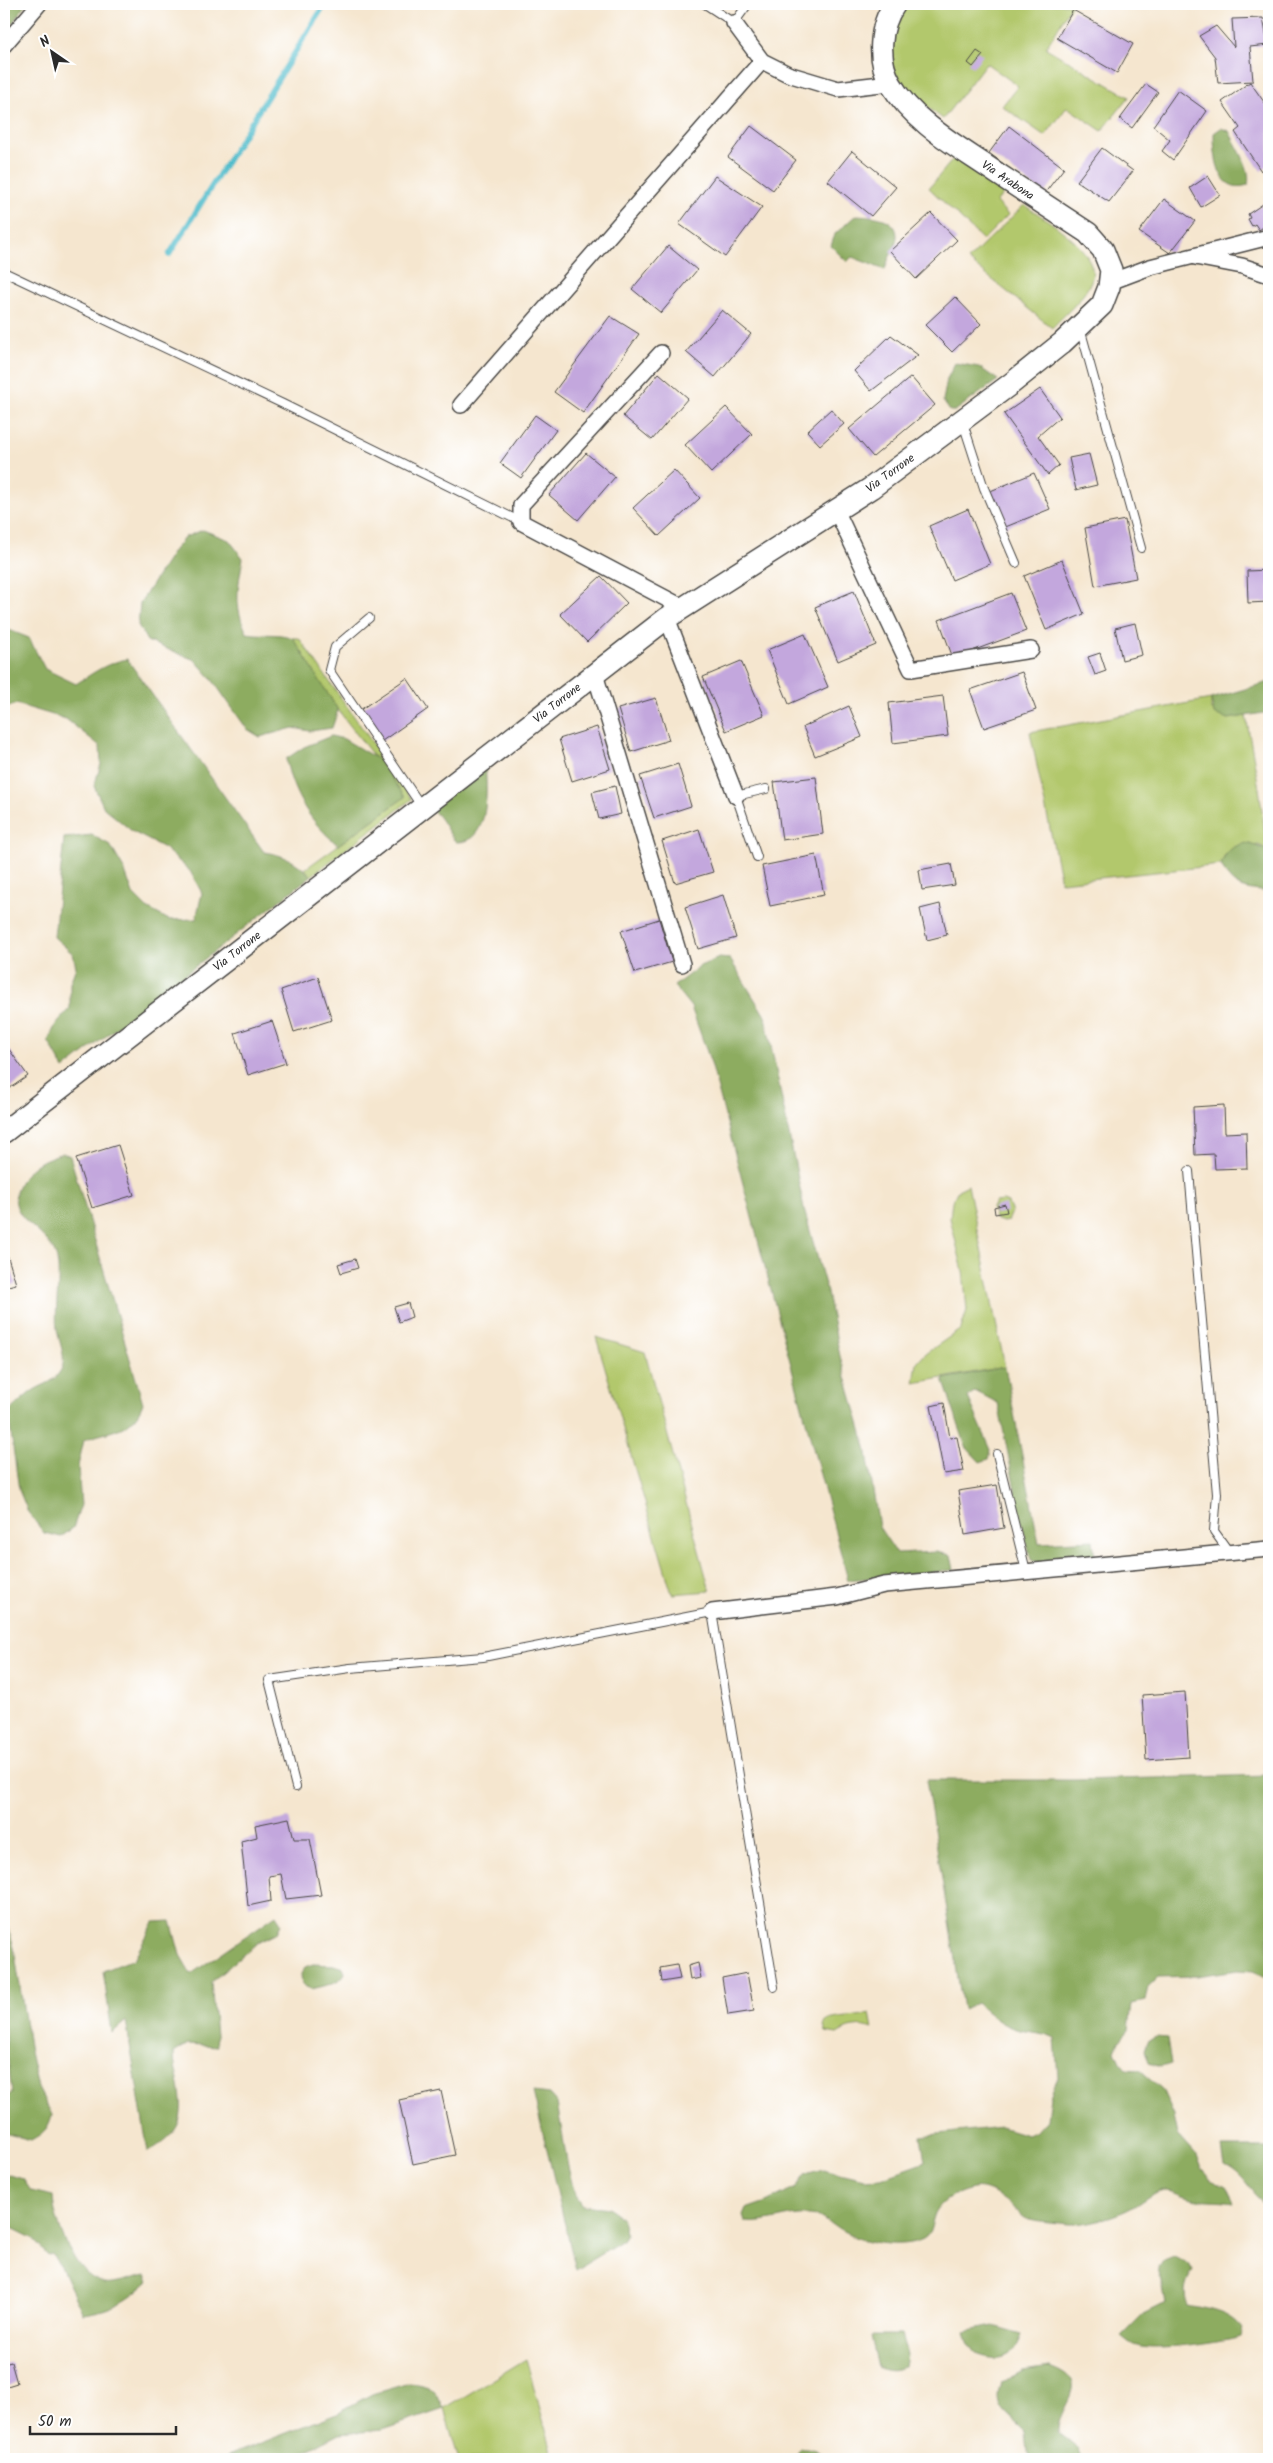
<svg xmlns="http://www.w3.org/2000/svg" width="1273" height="2463" viewBox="0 0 1273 2463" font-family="Kalam,sans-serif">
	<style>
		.green { fill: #b2c86c; stroke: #6e7a4c }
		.forest { fill: #8dac60; stroke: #5c6c46 }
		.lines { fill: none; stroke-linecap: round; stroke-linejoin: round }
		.stream { stroke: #50bccb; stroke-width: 5.5 }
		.building { fill: #c3a7dd }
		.service-casing { stroke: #494744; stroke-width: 10 }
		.minor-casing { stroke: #494744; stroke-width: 18 }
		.secondary-casing { stroke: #494744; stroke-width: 24 }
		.service { stroke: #fff; stroke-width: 8 }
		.minor { stroke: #fff; stroke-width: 15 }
		.secondary { stroke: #fff; stroke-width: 21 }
		.labels { text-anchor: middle; stroke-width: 4; stroke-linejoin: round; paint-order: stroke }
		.street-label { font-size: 12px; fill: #2b2b2b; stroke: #fff }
	</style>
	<rect width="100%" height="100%" fill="#fff"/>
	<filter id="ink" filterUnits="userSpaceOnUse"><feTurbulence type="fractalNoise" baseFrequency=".02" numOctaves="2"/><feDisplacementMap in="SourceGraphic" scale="10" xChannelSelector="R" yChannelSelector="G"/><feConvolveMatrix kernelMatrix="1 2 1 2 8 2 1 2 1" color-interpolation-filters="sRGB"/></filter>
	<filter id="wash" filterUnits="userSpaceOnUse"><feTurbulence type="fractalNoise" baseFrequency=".0096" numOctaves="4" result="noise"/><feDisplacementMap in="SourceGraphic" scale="20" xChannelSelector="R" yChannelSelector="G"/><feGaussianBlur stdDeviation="1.12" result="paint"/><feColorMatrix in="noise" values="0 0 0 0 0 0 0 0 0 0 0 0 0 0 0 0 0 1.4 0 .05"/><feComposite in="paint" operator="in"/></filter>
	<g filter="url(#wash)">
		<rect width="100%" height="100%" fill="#f5e6cf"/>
		<!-- green -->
		<path class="green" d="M904 4H1072L1046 48 1129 97 1102 131 1067 107 1045 136 1002 106 1018 86 986 63 943 119C897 84 871 62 904 4Z
			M954 158 1007 190 996 202 1008 215 983 240 929 188Z
			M1024 205C1044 218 1103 252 1091 281 1084 299 1065 314 1052 328L968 260Z
			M293 638H299L412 799 311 876 305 869 405 797 338 710Z
			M1211 699V709L1228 719 1246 716 1259 788 1267 849 1258 845 1225 855 1221 865 1061 882 1030 732Z
			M968 1185 1005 1367 914 1383 917 1363 925 1354 961 1329 967 1310 963 1271 950 1218 952 1201 958 1190Z
			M1003 1201 1008 1203 1012 1212 1008 1221 1003 1222 995 1219 992 1208 995 1202Z
			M596 1337 645 1352 710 1591 672 1594Z
			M870 2013 873 2029C860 2024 848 2027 837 2034L826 2032 824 2026 826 2021C840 2016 856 2018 870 2013Z
			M526 2359 554 2459H459L444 2409Z"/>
		<!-- forest -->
		<path class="forest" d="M4 4H26L4 35Z
			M1221 128 1229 131C1236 146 1252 168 1248 185 1217 195 1214 155 1214 133Z
			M856 215C870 216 898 216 897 237 896 248 887 259 885 270L852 257 847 262 831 246 835 234Z
			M955 363 979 367 998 380 955 411H950L943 401 947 379Z
			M203 530 229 540 243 558C238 588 233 605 247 633 262 636 278 632 293 638L338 710 332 728 310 731 293 728 260 737 247 729 211 678 195 660 147 641 138 625 140 603 174 550 185 537Z
			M4 628 29 638 45 669 76 684C93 673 106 663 127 659L264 852C284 855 296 861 311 876L64 1069 48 1041 56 1024 70 1008V983L76 967 73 954 54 937 64 838 92 835 110 845 124 869 133 894 147 908 169 920 196 919 202 893 190 871 164 848 133 832 104 808 94 786 101 764 100 746 66 719 16 704 4 709Z
			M1269 682V712L1228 719 1214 714 1211 699Z
			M331 736 344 739 379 760 405 797 338 845C311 823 292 794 286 759L304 747Z
			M485 763C487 787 491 844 456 842 445 830 444 819 430 808Z
			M1246 843 1269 850V892C1244 889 1233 890 1221 865 1226 851 1232 846 1246 843Z
			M719 958 730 959 765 1016 805 1213 826 1288 840 1356 866 1447 879 1527 897 1554 936 1552 951 1555 954 1570 848 1580 711 1063 691 1007 674 986 700 966Z
			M63 1153 70 1156 143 1403C133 1432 110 1430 84 1440L78 1466 81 1505 73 1528 61 1537 44 1533 28 1512 19 1490 8 1412C15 1406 23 1398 31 1392 40 1385 52 1384 59 1373 69 1360 59 1344 57 1329 54 1310 61 1280 57 1260 51 1228 0 1220 20 1182 31 1165 43 1159 63 1153Z
			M1005 1367 1039 1543 1093 1540 1095 1559 1043 1564 1031 1560 1020 1515 998 1403 975 1391 968 1397 991 1450 989 1459 980 1462 966 1447 943 1379Z
			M1269 1775V1979L1253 1971 1237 1970 1197 1976 1158 1977 1148 1987 1145 2000 1132 2003 1129 2030 1118 2043 1115 2051 1120 2062 1126 2069 1140 2070 1162 2089 1174 2116 1178 2135 1195 2154 1201 2168 1211 2179 1226 2186 1234 2202C1218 2199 1201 2202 1186 2196 1177 2193 1170 2188 1160 2191 1150 2194 1140 2203 1131 2208 1117 2216 1085 2225 1069 2224 1060 2223 1031 2221 1024 2217 1010 2207 993 2185 973 2189 958 2192 939 2201 934 2216 931 2224 932 2234 923 2239 903 2249 865 2243 845 2233 832 2227 825 2216 809 2215 787 2213 767 2225 745 2222L743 2216 746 2209 766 2202 796 2187 806 2174 823 2169 864 2179 881 2178 925 2162 921 2136 1001 2127 1027 2135 1037 2131 1047 2120 1050 2096 1058 2077 1055 2038C1043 2032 1033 2033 1020 2030 1003 2027 989 2014 976 2003L963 2009 926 1780H1075Z
			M4 1910 14 1948 30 2052 38 2088 52 2115C48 2129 44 2133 31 2140L4 2133V2096L12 2094 4 2028Z
			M276 1915 281 1923 277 1933 257 1943 211 1982 217 2046 188 2044 174 2053C174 2063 176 2071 178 2080 186 2120 181 2132 148 2152L126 2021 112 2033 103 1971 134 1959 154 1922 171 1921 180 1955 191 1974Z
			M313 1964 334 1965 343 1968 345 1973C341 1983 321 1987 311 1989L302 1985 301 1974 305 1967Z
			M1156 2037 1167 2038 1171 2064 1161 2067 1149 2063 1145 2050 1148 2041Z
			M533 2092 549 2094 557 2103 568 2167 575 2195 582 2205 611 2208 622 2221 626 2235 623 2241 576 2270Z
			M1222 2148H1269V2204C1250 2196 1248 2176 1225 2165Z
			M10 2175 23 2179 31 2191 53 2196C54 2221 74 2277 104 2283 115 2285 134 2277 146 2275L149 2281C127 2301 113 2310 83 2314L61 2267 52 2255 48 2256 32 2238 4 2224V2176Z
			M1174 2256 1189 2264 1193 2271C1186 2283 1182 2292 1188 2305 1207 2309 1230 2311 1242 2328L1240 2337C1220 2343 1156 2352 1137 2346 1131 2345 1125 2339 1121 2336L1142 2315 1166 2303 1159 2267 1164 2260Z
			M993 2326 1022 2334C1015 2360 997 2363 974 2353L969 2345 965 2332Z
			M871 2335H901L907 2354 905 2366C896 2373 888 2371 878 2368Z
			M1049 2367C1096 2383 1057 2404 1058 2432L1078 2448 1083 2459H1029L1026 2433C1009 2414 992 2411 1002 2382L1023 2371Z
			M409 2383C433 2386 434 2388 444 2409L382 2430 340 2434 290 2459H220L335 2414 372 2394Z
			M800 2448C810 2447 820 2450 826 2459H794Z"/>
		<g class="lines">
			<!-- stream -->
			<path class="stream" d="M169 255 325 4"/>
		</g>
		<g id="blocks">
			<!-- building -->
			<path class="building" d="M1073 10 1133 44 1117 73 1057 38Z
				M1263 18 1268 45 1250 47 1253 81 1218 83 1215 57 1199 36 1216 26 1234 47 1232 19Z
				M977 51 983 55 973 67 968 63Z
				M1250 82 1269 109V165L1261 171 1235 132 1240 128 1222 102Z
				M1146 84 1158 92 1132 128 1120 119Z
				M1178 90 1207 111 1173 160 1162 151 1170 140 1153 126Z
				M751 126 796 160 773 190 728 157Z
				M1009 126 1064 168 1044 194 989 153Z
				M1102 148 1133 171 1109 202 1077 181Z
				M852 151 896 187 871 216 828 181Z
				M715 176 762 207 725 257 679 224Z
				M1208 176 1220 195 1201 207 1190 188Z
				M1164 199 1195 221 1170 253 1139 232Z
				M1269 203V223L1259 230 1255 224 1252 226 1248 219 1250 218 1248 214 1263 204 1265 206Z
				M931 213 957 240 916 279 890 251Z
				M668 246 697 270 661 313 632 289Z
				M955 297 981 324 952 352 925 325Z
				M722 310 751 334 715 377 686 352Z
				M610 316 639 334 583 413 554 392Z
				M891 335 918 355 871 391 854 371Z
				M659 373 688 398 652 440 623 416Z
				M911 377 935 405 873 457 849 429Z
				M1040 389 1060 417 1038 436 1059 465 1048 475 1004 414Z
				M726 407 752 434 711 473 685 445Z
				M831 409 844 424 820 445 807 431Z
				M535 415 556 430 521 478 500 463Z
				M586 453 615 477 578 520 549 495Z
				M1089 454 1097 485 1076 490 1069 458Z
				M674 470 700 498 659 536 633 508Z
				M1034 473 1050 509 1003 528 988 492Z
				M968 509 990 564 952 580 929 526Z
				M1125 520 1136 578 1095 586 1085 528Z
				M1062 560 1084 614 1046 630 1024 576Z
				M1269 570V602L1248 603 1247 571Z
				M601 576 627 603 587 642 560 614Z
				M854 591 876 645 838 661 815 607Z
				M1011 593 1026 631 953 658 939 620Z
				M1135 623 1142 655 1122 660 1115 628Z
				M805 634 828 687 789 704 767 650Z
				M1100 653 1106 671 1095 675 1088 657Z
				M741 661 764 715 726 731 703 677Z
				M1022 672 1036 710 984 728 970 690Z
				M407 678 428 709 382 741 360 710Z
				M943 696 948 736 893 743 889 703Z
				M656 698 669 740 631 752 618 709Z
				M849 706 862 737 815 756 803 727Z
				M597 727 610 769 572 781 559 739Z
				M678 764 691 806 654 818 640 776Z
				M816 777 823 834 782 840 774 782Z
				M615 786 621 814 599 819 592 792Z
				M699 829 713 872 675 883 662 841Z
				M816 855 824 895 770 906 762 866Z
				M951 864 955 885 922 890 919 870Z
				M723 895 736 938 698 949 685 907Z
				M940 904 947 935 927 940 920 909Z
				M659 919 672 962 635 973 621 931Z
				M318 977 332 1020 294 1032 281 990Z
				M272 1021 286 1063 248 1075 235 1033Z
				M6 1045 28 1076 4 1092V1047Z
				M1224 1105 1225 1133 1246 1132 1247 1168 1215 1169 1214 1154 1195 1155 1193 1107Z
				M118 1145 134 1195 92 1208 76 1158Z
				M1005 1204 1007 1212 995 1214 994 1207Z
				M4 1244 16 1284 4 1287Z
				M355 1259 358 1268 341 1273 338 1264Z
				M408 1303 412 1317 399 1322 394 1307Z
				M944 1403 950 1438 957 1437 964 1471 944 1474 931 1406Z
				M997 1485 1004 1528 965 1535 958 1491Z
				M1185 1692 1189 1757 1146 1760 1142 1695Z
				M289 1818 294 1839H310L321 1895 286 1899 281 1874 269 1876 271 1901 248 1906 241 1841 257 1837 255 1825Z
				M698 1963 701 1978 690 1980 688 1966Z
				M677 1965 680 1979 662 1982 660 1968Z
				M747 1973 754 2011 728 2015 722 1978Z
				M441 2091 455 2155 413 2164 399 2100Z
				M11 2362 17 2383 4 2387V2364Z"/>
		</g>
	</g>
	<g filter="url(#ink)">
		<use href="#blocks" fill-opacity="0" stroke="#494744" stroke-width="1"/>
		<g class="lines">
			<defs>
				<path id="service" d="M705 4 734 23 748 4
					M4 272 283 404 521 522
					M1080 328 1141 548
					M963 423 984 488 1016 563
					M369 618 335 647 329 670 422 807
					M757 857 736 796 766 789
					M1189 1171 1217 1494 1214 1531 1229 1552
					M997 1454 1026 1571
					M296 1787 269 1680 350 1668 483 1657 712 1612 774 1987"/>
				<path id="minor" d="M734 23 762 61 788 74 838 89 890 83
					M4 45 39 4
					M1195 257 1242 266 1269 275
					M1110 282 1150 267 1269 237
					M661 353 521 505V522L684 608
					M461 405 762 61
					M836 510 911 669 1031 650
					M667 618 736 796
					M595 674 682 964
					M712 1612 837 1597 884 1585 1269 1549"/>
				<path id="secondary" d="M4 1132 667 618 871 488 1012 383 1062 343 1102 305 1109 287 1111 270 1103 250 1088 233C1057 213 1026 192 995 172 959 147 914 123 891 84 877 61 879 26 895 4"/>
			</defs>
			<!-- service casing -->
			<use href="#service" class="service-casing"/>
			<!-- minor casing -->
			<use href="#minor" class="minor-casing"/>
			<!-- secondary casing -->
			<use href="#secondary" class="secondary-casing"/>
			<!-- service -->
			<use href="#service" class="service"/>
			<!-- minor -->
			<use href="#minor" class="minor"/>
			<!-- secondary -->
			<use href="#secondary" class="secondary"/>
		</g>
	</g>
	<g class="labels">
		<!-- street labels -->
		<g class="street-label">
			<text transform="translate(1008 180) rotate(34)" y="4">Via Arabona</text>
			<text transform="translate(890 473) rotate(-36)" y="4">Via Torrone</text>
			<text transform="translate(557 703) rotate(-38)" y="4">Via Torrone</text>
			<text transform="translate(237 951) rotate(-38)" y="4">Via Torrone</text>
		</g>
	</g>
	<!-- margin -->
	<rect width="1273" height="2463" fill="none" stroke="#fff" stroke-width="20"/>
	<!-- north arrow -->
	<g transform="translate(52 52) rotate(326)" stroke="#ffffff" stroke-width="4" paint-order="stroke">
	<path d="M0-4L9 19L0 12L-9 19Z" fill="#2b2b2b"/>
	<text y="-8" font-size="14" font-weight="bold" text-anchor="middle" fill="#2b2b2b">N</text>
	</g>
	<!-- scale -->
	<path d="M30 2426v8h146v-8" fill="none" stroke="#2b2b2b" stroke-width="2.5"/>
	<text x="38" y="2426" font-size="15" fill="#2b2b2b" stroke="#ffffff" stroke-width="4" paint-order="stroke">50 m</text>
</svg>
